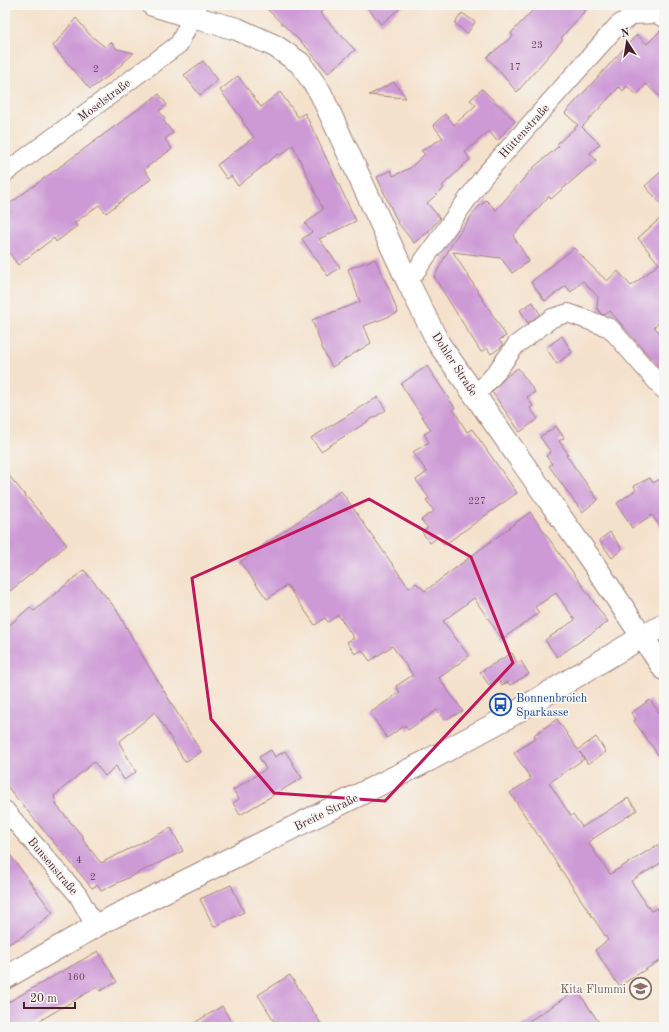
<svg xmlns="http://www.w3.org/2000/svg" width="669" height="1032" viewBox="0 0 669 1032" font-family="'Old Standard TT',serif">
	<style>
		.building { fill: #cd9ad6 }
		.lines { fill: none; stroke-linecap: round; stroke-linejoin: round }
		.street-casing { stroke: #9f807b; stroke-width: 20 }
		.secondary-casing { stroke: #9f807b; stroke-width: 24 }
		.street { stroke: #fff; stroke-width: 18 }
		.secondary { stroke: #fff; stroke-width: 22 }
		.marked { fill: none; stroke: #c2185b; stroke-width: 3; stroke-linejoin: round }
		.labels { text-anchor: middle; stroke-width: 3.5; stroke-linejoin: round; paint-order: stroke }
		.number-label { font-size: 10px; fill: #6b3e56 }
		.street-label { font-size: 12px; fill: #4a1f2b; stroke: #f6f6f2 }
		.transit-label { font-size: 12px; fill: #164399; stroke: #f6f6f2; text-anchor: start }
		.education-label { font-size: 12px; fill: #785e54; stroke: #f6f6f2; text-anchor: end }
	</style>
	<rect width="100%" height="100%" fill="#f6f6f2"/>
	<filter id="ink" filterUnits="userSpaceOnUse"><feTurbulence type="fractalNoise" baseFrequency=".025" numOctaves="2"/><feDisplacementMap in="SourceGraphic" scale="8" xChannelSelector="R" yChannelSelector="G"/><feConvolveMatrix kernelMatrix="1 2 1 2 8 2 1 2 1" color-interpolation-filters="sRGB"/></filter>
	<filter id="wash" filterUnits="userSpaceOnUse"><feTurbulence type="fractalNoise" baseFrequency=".012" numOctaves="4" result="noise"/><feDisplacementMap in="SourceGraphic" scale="16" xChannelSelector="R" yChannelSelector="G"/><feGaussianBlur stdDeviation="0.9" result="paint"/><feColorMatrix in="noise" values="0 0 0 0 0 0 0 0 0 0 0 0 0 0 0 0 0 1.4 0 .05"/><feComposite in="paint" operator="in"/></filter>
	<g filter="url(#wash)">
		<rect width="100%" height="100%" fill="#f4e1cb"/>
		<g id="blocks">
			<!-- building -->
			<path class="building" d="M263 5H330L320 13 355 50 328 73 308 49Z
				M365 5H404L381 24Z
				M538 5H590L561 38 563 39 517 92 487 57 513 36 511 33Z
				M462 13 475 22 467 34 455 23Z
				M76 18 90 35 105 47 111 42 117 49 134 53 110 75 90 89 53 46Z
				M663 28H664V101L646 84 637 95 627 86 623 91 619 87 582 127 600 144 590 153 596 160 551 199 549 196 513 236 529 261 512 273 501 258 453 252 506 336 499 340 503 345 500 348 491 354 487 348 481 352 434 277 454 240 475 211 486 200 496 210 534 167 559 146 557 144 578 125 565 113 628 44 637 35 647 44Z
				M203 61 218 80 200 95 184 75Z
				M238 76 261 107 280 92 298 117 305 113 356 221 319 239 340 267 328 276 302 239 312 232 305 224 323 209 293 145 281 155 278 154 238 186 231 176 227 179 217 165 254 137 242 121 243 120 220 90Z
				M394 82 406 98 369 95Z
				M482 89 515 121 497 141 489 131 465 152 470 159 442 186 444 188 427 203 440 218 428 232 414 243 398 223 377 177 391 170 393 176 410 168 425 154 421 151 443 138 433 125 445 114 454 125 476 105 470 100Z
				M159 94 167 105 159 111 165 118 163 120 173 133 165 139 172 149 144 169 151 179 106 213 99 205 74 223 77 226 56 242 54 238 18 265 5 247V207Z
				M664 169V207L645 186Z
				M664 215V318L654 327 664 337V373L610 311 605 315 601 314 597 308 598 297 583 281 571 292 566 286 545 301 531 282 574 248 584 258V259L607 281 618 271 631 286 659 264 638 238Z
				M375 259 389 289 398 313 364 326 371 343 332 367 323 350 312 320 360 302 348 269Z
				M533 302 540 314 528 323 520 310Z
				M562 336 572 352 557 364 546 348Z
				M427 366 455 408 453 409 467 432 472 429 517 493 444 545 438 537 430 543 422 532 428 528 421 520 434 511 426 500 429 498 416 480 427 472 413 452 429 442 424 434 431 430 401 384Z
				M518 368 535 392 527 397 533 406 530 408 538 419 520 432 492 392 507 376Z
				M378 397 386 410 321 451 311 438Z
				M556 426 564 438 559 441 568 454 566 455 598 500 582 512 549 466 552 464 546 456 551 452 540 437Z
				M5 471 67 545 5 595Z
				M664 477V532L652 515 632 528 617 503 636 490 634 486 650 478 653 483Z
				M341 491 409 588 416 583 425 591 530 512 608 622 557 657 545 640 575 620 556 593 535 607 539 613 502 639 474 598 443 621 469 656 439 678 463 711 445 720 437 710 408 730 405 725 387 738 370 713 400 692 396 686 413 675 392 646 370 661 362 650 355 654 347 642 354 638 338 615 328 622 325 618 315 625 287 585 267 599 240 562Z
				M610 532 622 549 612 558 599 540Z
				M84 570 116 609 142 655 201 752 185 762 155 712 119 742 136 772 124 780 116 766 105 776 94 762 54 796 57 806 84 838 82 839 101 863 171 828 183 851 101 891 98 885 92 888 5 784V629L30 607 34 611Z
				M512 653 517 663 521 661 529 674 510 685 508 682 502 685 498 679 489 685 480 672Z
				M650 700 664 719V763L634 721 636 719 631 713Z
				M557 719 578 750 596 737 606 752 588 764 580 752 584 759 549 783 571 816 573 814 582 827 628 798 637 810 588 842 610 874 664 841V861L631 881 651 911 657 908 664 919V958L619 986 595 950 608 940 510 793 531 779 514 753 536 738 534 735Z
				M271 750 275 757 285 751 302 778 240 815 233 803 239 799 233 790 266 769 259 757Z
				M5 848 53 913 21 937 5 946Z
				M231 885 244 912 214 927 200 899Z
				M98 951 117 982 100 991 97 987 29 1027H5V1004Z
				M290 975 323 1027H278L258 995Z
				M577 990 602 1027H520Z
				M222 1006 234 1027H188Z"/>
		</g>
	</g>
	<g filter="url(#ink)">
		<use href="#blocks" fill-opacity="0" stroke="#9f807b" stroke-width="1"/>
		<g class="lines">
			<defs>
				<path id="street" d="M5 173 179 44 198 5
					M408 282 484 176 618 25 633 15 656 14 664 18
					M475 396 494 375 516 345 552 318 568 313 610 328 664 390
					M5 810 78 895 95 926"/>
				<path id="secondary" d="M153 5 192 17 237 29 275 46 300 63 320 92 408 282 439 344 593 563 664 669
					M5 978 101 923 429 760 508 717 642 637 664 625"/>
			</defs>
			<!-- street casing -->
			<use href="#street" class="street-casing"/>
			<!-- secondary casing -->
			<use href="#secondary" class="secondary-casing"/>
			<!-- street -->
			<use href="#street" class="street"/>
			<!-- secondary -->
			<use href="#secondary" class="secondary"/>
		</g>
	</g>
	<!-- marked area -->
	<path class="marked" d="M369 499 471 557 513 663 385 801 274 793 211 719 192 578Z"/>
	<!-- icons -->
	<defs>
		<symbol id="bus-ring" viewBox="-11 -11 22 22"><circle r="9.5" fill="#f6f6f2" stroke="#1a4fb4" stroke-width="1.5"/><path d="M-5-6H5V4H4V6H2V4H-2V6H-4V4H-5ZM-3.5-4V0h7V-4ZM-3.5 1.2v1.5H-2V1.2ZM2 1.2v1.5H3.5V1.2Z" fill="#1a4fb4"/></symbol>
		<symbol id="school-ring" viewBox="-11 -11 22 22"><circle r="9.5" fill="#f6f6f2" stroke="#8d6e63" stroke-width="1.5"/><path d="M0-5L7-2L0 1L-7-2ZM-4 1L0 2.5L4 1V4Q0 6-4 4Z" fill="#8d6e63"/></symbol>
	</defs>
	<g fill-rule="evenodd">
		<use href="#bus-ring" x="488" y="692" width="25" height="25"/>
		<use href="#school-ring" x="628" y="976" width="25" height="25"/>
	</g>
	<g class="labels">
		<!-- number labels -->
		<g class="number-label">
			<text x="537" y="48">23</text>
			<text x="515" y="70">17</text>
			<text x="96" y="72">2</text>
			<text x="477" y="504">227</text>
			<text x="79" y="863">4</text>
			<text x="93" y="880">2</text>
			<text x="76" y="980">160</text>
		</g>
		<!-- street labels -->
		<g class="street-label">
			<text transform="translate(104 100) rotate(-37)" y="4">Moselstraße</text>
			<text transform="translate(524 131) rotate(-48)" y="4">Hüttenstraße</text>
			<text transform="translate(455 364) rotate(57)" y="4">Dohler Straße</text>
			<text transform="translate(326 812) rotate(-26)" y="4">Breite Straße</text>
			<text transform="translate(53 866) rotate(50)" y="4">Bunsenstraße</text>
		</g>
		<!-- transit labels -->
		<g class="transit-label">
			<text x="516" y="702">Bonnenbroich<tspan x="516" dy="14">Sparkasse</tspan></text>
		</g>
		<!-- education labels -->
		<g class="education-label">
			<text x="626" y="993">Kita Flummi</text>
		</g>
	</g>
	<!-- margin -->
	<rect width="669" height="1032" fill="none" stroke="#f6f6f2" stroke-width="20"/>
	<!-- north arrow -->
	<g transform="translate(627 42) rotate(348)" stroke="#f6f6f2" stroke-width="3" paint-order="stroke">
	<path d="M0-3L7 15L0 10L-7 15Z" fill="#4a1f2b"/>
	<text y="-6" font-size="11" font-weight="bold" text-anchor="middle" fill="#4a1f2b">N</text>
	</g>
	<!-- scale -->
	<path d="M24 1002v6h51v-6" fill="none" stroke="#4a1f2b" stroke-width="2"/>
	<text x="30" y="1002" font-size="12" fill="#4a1f2b" stroke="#f6f6f2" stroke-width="3" paint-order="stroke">20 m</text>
</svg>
